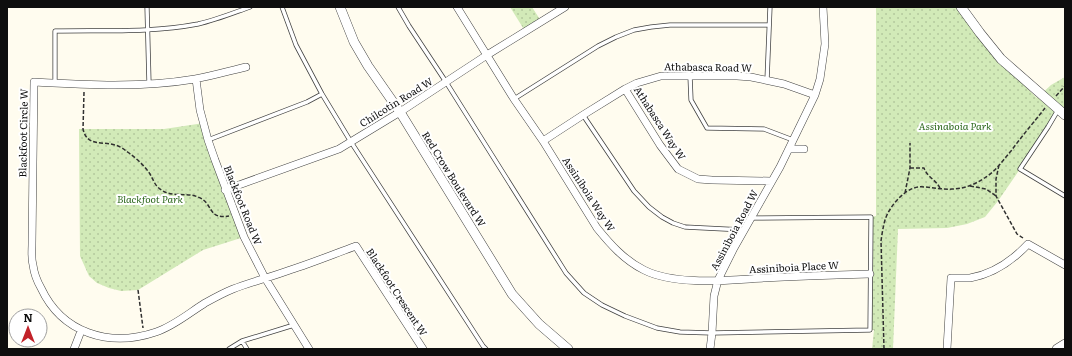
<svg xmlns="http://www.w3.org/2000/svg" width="1072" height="356" viewBox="0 0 1072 356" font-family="Literata,serif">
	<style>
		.grass { fill: url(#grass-dots) }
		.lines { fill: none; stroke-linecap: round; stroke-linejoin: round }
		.service-casing { stroke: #414141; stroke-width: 5 }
		.minor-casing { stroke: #414141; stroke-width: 8 }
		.tertiary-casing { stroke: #414141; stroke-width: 10 }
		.path { stroke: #303030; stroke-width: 1.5; stroke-dasharray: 4 2; stroke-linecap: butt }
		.service { stroke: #fff; stroke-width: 3.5 }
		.minor { stroke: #fff; stroke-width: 7 }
		.tertiary { stroke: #fff; stroke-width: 9 }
		.labels { text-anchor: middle; stroke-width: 4; stroke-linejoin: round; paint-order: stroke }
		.street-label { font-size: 10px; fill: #0e0e0e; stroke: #fff }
		.park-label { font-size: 10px; font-style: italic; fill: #2c681c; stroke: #fff }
	</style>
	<defs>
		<pattern id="grass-dots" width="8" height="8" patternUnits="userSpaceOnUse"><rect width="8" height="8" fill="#d2eab8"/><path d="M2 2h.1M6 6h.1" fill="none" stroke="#b3c89d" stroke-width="1.8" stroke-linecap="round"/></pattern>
	</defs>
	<rect width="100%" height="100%" fill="#fffcef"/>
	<!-- grass -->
	<path class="grass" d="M510 7H532L541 21 525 31Z
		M876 7H961L1028 89 1037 98 1051 85 1065 77V117L1058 109 1020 169 998 201 985 217 967 224 947 228 898 229 893 349H872L874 330H870L871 217 876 216Z
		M204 123 244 237 203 250 138 290 121 291 109 288 97 283 89 276 80 256 79 129H164Z"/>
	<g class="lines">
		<defs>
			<path id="service" d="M147 7 149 83
				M282 7 296 45 322 94 351 142 483 346 486 349
				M398 7 409 26 446 82 566 273 584 293 602 305 625 316 657 328 680 332 712 333 870 330 871 217 752 218
				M690 76 691 100 707 128 764 129 793 140
				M767 80 770 7
				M55 83V31C102 30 151 33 198 24 216 20 233 13 250 7
				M514 99 598 46 616 37 634 30 651 27 670 25H769
				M1058 110 1048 127 1020 169 1065 196
				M583 115 634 191 649 207 662 217 673 223 685 227 744 230
				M208 140 307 102 322 94
				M242 341 247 349
				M229 349 242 341 294 325"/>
			<path id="minor" d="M457 7 514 99 543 141 597 228C610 244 624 260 644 270 676 286 728 280 764 278 799 276 834 275 870 274
				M246 67C229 71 212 76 195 79 142 88 87 85 34 82L32 244C32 251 31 258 33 265 34 273 37 281 41 288 62 333 109 348 156 332 174 326 189 313 205 303 214 298 223 293 233 289 251 282 271 277 290 270 312 263 334 254 356 246L423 349
				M196 79 200 110 208 140 215 160 244 237 265 278 309 349
				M625 89 660 145 678 169 698 179 712 180 771 181
				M543 141 583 115 625 89 637 83 661 76H737L751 77 784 84 815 95
				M789 149H804
				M225 190 339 149 400 112 487 55 565 7
				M74 349 81 331
				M710 349 712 333 714 296 718 280 734 248 780 167 815 95 820 79 825 44 823 7
				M947 349 951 278C957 278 964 278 970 278 993 274 1013 260 1028 244L1065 265"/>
			<path id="tertiary" d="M340 7 354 42 368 66 400 112 512 294 539 324 568 349
				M961 7 980 33 1001 59 1065 115
				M1057 349 1065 344"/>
		</defs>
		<!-- service casing -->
		<use href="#service" class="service-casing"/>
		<!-- minor casing -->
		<use href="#minor" class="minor-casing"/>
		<!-- tertiary casing -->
		<use href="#tertiary" class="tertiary-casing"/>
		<!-- path -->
		<path class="path" d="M84 92 83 129C87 147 102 141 115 145 119 146 123 148 126 151 135 157 144 165 150 174 153 179 155 186 160 189 171 198 187 192 198 197 214 203 207 220 229 216
			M1056 96 1065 86
			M999 165 996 179V196L1017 234 1023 238
			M910 168H924C927 177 936 180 940 188
			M970 186 986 189 996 196
			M905 193 910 168V143
			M138 290 143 328
			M884 349 881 241C882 234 883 227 885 220 889 207 904 189 918 187 929 186 940 190 952 189 964 189 976 184 986 177 996 171 1003 160 1011 151 1022 136 1034 122 1045 108"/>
		<!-- service -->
		<use href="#service" class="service"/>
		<!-- minor -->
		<use href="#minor" class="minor"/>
		<!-- tertiary -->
		<use href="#tertiary" class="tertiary"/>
	</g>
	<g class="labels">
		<!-- street labels -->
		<g class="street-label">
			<text transform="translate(708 67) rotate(1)" y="4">Athabasca Road W</text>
			<text transform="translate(396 102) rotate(-32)" y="4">Chilcotin Road W</text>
			<text transform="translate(660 123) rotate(57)" y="4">Athabasca Way W</text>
			<text transform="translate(23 133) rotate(-89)" y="4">Blackfoot Circle W</text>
			<text transform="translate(454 179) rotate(58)" y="4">Red Crow Boulevard W</text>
			<text transform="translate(589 194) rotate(57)" y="4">Assiniboia Way W</text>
			<text transform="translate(243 205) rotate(68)" y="4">Blackfoot Road W</text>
			<text transform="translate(734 230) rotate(-62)" y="4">Assiniboia Road W</text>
			<text transform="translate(794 267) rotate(-3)" y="4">Assiniboia Place W</text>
			<text transform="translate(397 292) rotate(57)" y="4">Blackfoot Crescent W</text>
		</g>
		<!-- park labels -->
		<g class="park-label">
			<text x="955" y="130">Assinaboia Park</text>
			<text x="150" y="203">Blackfoot Park</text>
		</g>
	</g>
	<!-- border -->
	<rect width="1072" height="356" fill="none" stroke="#0e0e0e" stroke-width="16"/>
	<!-- north arrow -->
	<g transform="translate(28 328)"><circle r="19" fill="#ffffff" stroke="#9f9f9f"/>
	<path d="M0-3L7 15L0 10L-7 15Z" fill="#c22229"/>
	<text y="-6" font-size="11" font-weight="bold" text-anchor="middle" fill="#0e0e0e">N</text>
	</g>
</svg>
